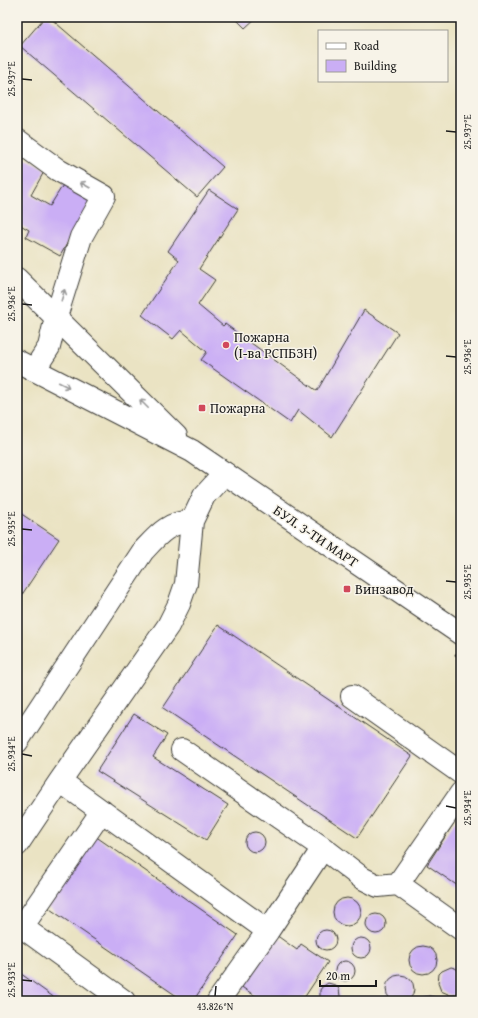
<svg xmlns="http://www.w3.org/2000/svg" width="478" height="1018" viewBox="0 0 478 1018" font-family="'Gentium Book Plus',serif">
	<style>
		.building { fill: #caaef5 }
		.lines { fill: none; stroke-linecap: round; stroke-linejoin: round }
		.minor-casing { stroke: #3b3a35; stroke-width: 24 }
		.major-casing { stroke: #3b3a35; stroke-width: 24 }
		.path { stroke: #3b3a35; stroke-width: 2.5; stroke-dasharray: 3 3; stroke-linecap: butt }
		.minor { stroke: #fff; stroke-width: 22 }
		.major { stroke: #fff; stroke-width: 22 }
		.oneway { stroke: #999 }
		.ticks { fill: none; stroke: #1c1c1c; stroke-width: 1.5 }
		.poi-dot { fill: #d1495b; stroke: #f7f3e8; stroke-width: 1.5 }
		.labels { text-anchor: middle; stroke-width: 3; stroke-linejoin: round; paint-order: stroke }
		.poi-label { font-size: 14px; fill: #1c1c1c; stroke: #f7f3e8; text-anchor: start }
		.street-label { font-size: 14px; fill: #1c1c1c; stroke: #f7f3e8 }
		.neatline { fill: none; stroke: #1c1c1c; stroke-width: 1.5 }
		.ticks-label { font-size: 10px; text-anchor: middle; fill: #1c1c1c }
	</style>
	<rect width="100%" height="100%" fill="#f7f3e8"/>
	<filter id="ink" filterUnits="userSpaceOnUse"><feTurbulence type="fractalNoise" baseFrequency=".025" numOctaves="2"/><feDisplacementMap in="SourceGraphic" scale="8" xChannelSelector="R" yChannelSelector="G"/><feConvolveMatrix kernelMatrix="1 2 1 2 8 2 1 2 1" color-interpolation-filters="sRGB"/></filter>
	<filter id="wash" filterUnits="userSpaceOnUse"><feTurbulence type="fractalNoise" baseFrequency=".012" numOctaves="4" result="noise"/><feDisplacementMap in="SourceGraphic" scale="16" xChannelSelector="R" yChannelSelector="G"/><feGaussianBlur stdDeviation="0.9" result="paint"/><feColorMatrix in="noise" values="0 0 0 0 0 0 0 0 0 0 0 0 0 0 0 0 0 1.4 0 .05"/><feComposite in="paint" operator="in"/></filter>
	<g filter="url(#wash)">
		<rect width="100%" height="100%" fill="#eae3c3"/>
		<g id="blocks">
			<!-- building -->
			<path class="building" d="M45 17H49L223 167 197 197 20 46Z
				M234 17H257L245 28Z
				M22 157 45 170 31 195 50 206 66 180 94 196 60 256 26 237 29 230 17 223V166Z
				M209 190 238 209 199 269 215 280 198 305 223 326 225 324 317 391 364 310 398 333 332 437 298 410 290 423 201 360 207 352 181 330 173 339 142 315 179 260 168 251Z
				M17 511 59 539 17 602Z
				M218 625 412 756 357 838 163 708Z
				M134 714 167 735 153 757 228 805 206 840 97 771Z
				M461 812V888L427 865Z
				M245 842a10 10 0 1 1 20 0a10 10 0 1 1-20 0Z
				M95 836 238 935 193 1001H184L47 907Z
				M333 912a14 14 0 1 1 28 0a14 14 0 1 1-28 0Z
				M366 924a10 10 0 1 1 20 0a10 10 0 1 1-20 0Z
				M316 940a10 10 0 1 1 20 0a10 10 0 1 1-20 0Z
				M272 932 297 950 301 944 328 962 302 1001H263L237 984Z
				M351 948a10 10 0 1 1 20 0a10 10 0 1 1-20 0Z
				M409 960a14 14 0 1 1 28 0a14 14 0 1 1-28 0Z
				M335 971a10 10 0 1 1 20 0a10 10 0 1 1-20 0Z
				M451 967 455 968 461 972V991L454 995H450L441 991 438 983 439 974 442 971Z
				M17 971 59 1001H17Z
				M386 989a14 14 0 1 1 28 0a14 14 0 1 1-28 0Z
				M328 983 335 985 339 989 340 996 337 1001H322L321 1000 320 996V990L322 987Z
				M429 996 434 997 440 1001H419L425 997Z"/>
		</g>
	</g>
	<g filter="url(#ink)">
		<use href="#blocks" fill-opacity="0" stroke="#3b3a35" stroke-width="1"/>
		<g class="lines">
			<defs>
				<path id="minor" d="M17 140 58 170 104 196 81 237 56 317 49 347 34 370
					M352 696 461 773
					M17 742 143 551C158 535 168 522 192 521
					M182 750 323 848 362 878 378 886 398 884 461 793
					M60 781 268 931
					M102 811 22 927 124 1001
					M17 845 60 781 168 626 179 604 186 584 192 521 204 496 225 473
					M398 884 461 929
					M218 1001 268 931 323 848"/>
				<path id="major" d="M17 279 176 436
					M17 361 192 451 461 634"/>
			</defs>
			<!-- minor casing -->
			<use href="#minor" class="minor-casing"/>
			<!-- major casing -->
			<use href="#major" class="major-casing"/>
			<!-- path -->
			<path class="path" d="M455 654 461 658"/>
			<!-- minor -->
			<use href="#minor" class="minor"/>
			<!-- major -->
			<use href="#major" class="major"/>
		</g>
		<!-- one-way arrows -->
		<defs><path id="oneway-shaft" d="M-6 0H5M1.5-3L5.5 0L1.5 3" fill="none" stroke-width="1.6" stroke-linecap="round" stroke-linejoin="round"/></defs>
		<g class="oneway">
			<use href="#oneway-shaft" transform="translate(85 185) rotate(-150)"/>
			<use href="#oneway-shaft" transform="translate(63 295) rotate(-73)"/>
			<use href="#oneway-shaft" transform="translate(64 385) rotate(27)"/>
			<use href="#oneway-shaft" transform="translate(144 404) rotate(-135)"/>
		</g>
	</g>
	<!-- ticks -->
	<path class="ticks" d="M22 79 32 80M446 131 456 132M22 304 32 305M446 356 456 357M22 529 32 530M446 581 456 582M22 754 32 756M446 806 456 808M22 980 32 981M215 996 216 986"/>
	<!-- markers -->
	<g class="poi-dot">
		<circle cx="226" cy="345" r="4"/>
		<rect x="198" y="404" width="8" height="8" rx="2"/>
		<rect x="343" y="585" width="8" height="8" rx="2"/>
	</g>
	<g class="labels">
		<!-- poi labels -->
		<g class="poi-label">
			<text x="234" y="342">Пожарна<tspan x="234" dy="16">(I-ва РСПБЗН)</tspan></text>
			<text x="210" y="413">Пожарна</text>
			<text x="355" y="594">Винзавод</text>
		</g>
		<!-- street labels -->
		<g class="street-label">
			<text transform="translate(316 536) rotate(34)" y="5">БУЛ. 3-ТИ МАРТ</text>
		</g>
	</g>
	<!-- margin -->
	<rect width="478" height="1018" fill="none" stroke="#f7f3e8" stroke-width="44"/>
	<!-- legend -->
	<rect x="318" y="30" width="130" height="52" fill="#f7f3e8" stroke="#9f9d96"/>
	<rect x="326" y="43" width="20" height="6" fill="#ffffff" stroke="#9f9d96"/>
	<text x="354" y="50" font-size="12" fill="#1c1c1c">Road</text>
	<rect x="326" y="60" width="20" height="12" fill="#caaef5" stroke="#9f9d96"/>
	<text x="354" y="70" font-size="12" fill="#1c1c1c">Building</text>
	<!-- scale -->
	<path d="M320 980v6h56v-6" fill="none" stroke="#1c1c1c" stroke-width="2"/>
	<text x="326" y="980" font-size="12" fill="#1c1c1c" stroke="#f7f3e8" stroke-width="3" paint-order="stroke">20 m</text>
	<rect x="22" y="22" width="434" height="974" class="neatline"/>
	<g class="ticks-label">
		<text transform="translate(11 79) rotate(-90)" y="4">25.937°E</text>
		<text transform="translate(467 132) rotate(-90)" y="4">25.937°E</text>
		<text transform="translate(11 304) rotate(-90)" y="4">25.936°E</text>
		<text transform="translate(467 357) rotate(-90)" y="4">25.936°E</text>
		<text transform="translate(11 529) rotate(-90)" y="4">25.935°E</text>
		<text transform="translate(467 582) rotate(-90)" y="4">25.935°E</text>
		<text transform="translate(11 754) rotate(-90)" y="4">25.934°E</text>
		<text transform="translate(467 808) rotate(-90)" y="4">25.934°E</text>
		<text transform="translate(11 980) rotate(-90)" y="4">25.933°E</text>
		<text x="215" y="1010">43.826°N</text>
	</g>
</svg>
